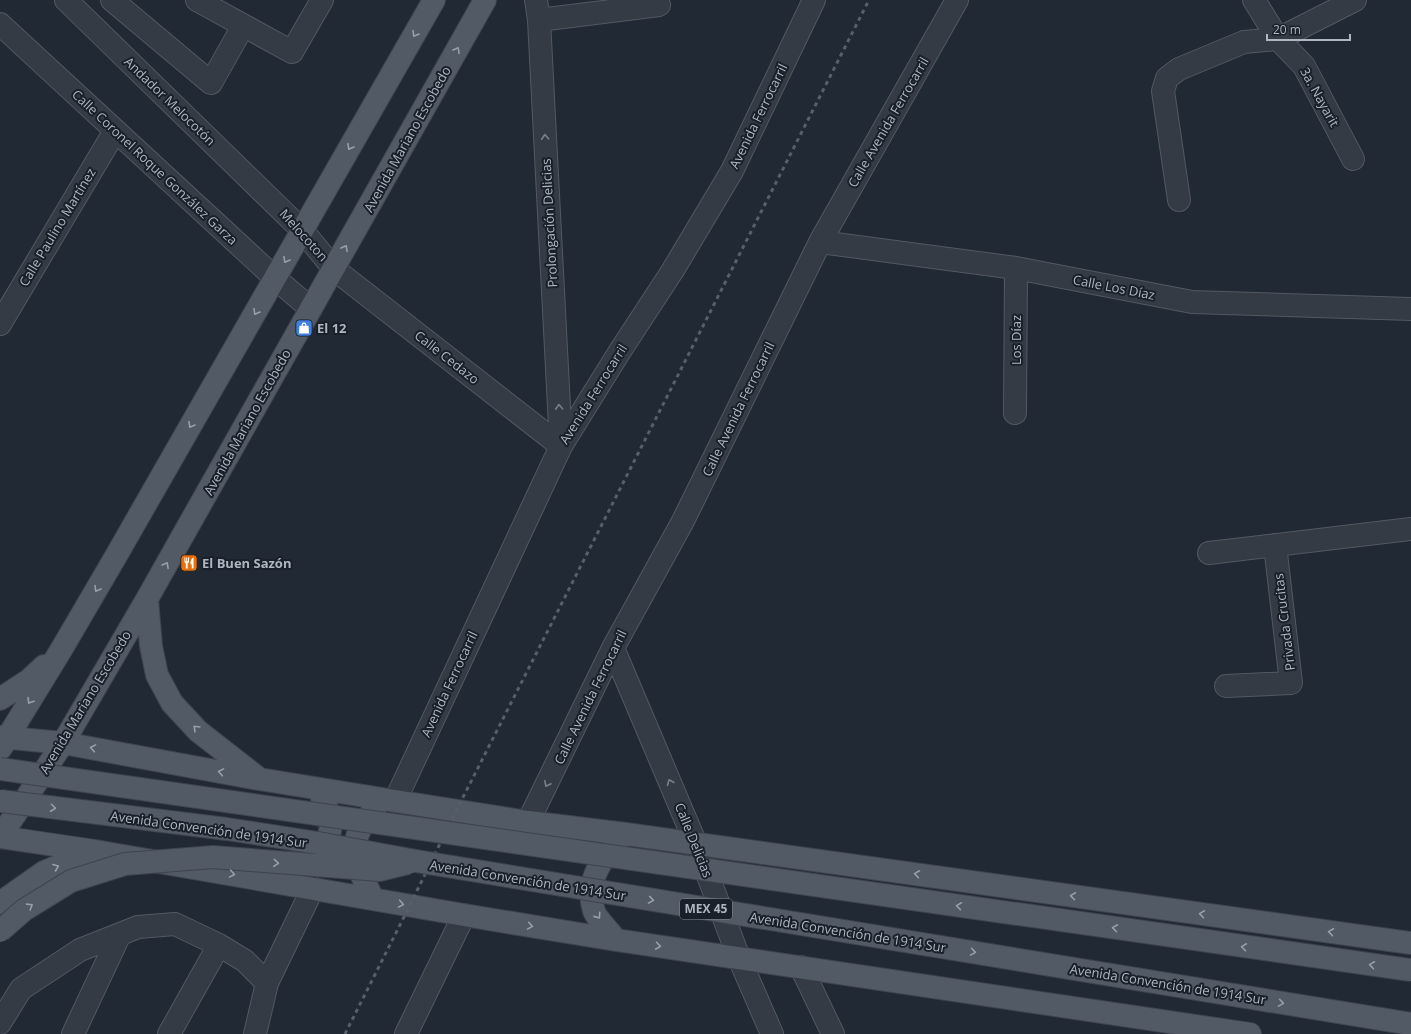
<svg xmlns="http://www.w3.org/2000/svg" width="1411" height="1034" viewBox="0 0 1411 1034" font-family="'Open Sans',sans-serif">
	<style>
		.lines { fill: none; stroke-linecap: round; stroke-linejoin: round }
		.minor-casing { stroke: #525963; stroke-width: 24 }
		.major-casing { stroke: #3e444e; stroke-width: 24 }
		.minor { stroke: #343b45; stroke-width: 22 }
		.major { stroke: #525a65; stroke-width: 22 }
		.rail { stroke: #575f6b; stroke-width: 3; stroke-dasharray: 4 4; stroke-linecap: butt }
		.major-bridge-casing { stroke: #3e444e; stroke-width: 24; stroke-linecap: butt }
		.major-bridge { stroke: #525a65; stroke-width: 22 }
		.oneway { stroke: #979fab }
		.oneway2 { stroke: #777f8a }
		.labels { text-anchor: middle; stroke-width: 4; stroke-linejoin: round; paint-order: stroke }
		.shield { fill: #1a2029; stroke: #828994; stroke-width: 1 }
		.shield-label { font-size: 12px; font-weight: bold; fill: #aeb6c2 }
		.street-label { font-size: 13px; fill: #aeb6c2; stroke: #1a2029 }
		.poi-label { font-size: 13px; font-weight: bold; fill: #aeb6c2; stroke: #1a2029; text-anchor: start }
	</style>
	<rect width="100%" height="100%" fill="#212934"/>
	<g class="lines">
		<defs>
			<path id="minor" d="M66 0 302 230 334 269 561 446
				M112 0 211 83 243 26
				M197 0 292 52 322 0
				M536 0 539 20 561 446
				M1254 0 1278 39 1304 66 1353 159
				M539 20 659 5
				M0 24 275 278 311 309
				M1179 200 1163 91 1167 78 1179 69 1244 42 1278 39 1355 0
				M820 242 1016 268 1192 302 1411 309
				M0 324 115 131
				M1015 413 1016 268
				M1209 553 1411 529
				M613 648 696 844 739 958 772 1034
				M1226 686 1291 683 1275 545
				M395 801 561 446 620 351 673 270 732 171 814 0
				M528 822 613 648 683 521 820 242 957 0
				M801 967 833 1034
				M0 1023 21 989 80 950 138 927 175 924 219 945 245 961 267 983
				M73 1034 120 934
				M169 1034 219 945
				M255 1034 267 983 313 888
				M406 1034 464 915"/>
			<path id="major" d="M147 599 151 646 157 675 172 703 198 731 257 777
				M0 699 29 680 44 666
				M0 737 63 743 259 779 395 801 528 822 626 834 1411 943
				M1 748 61 650 116 556 434 0
				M0 837 95 851 464 915 616 940 1250 1034
				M0 837 63 743 147 599 485 0
				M315 860C331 840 337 821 322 799
				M373 899C363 878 348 854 359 832 363 823 371 814 376 806
				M0 903 44 872 95 851
				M616 940C611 933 596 918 594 911 585 884 600 859 618 842"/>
		</defs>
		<!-- minor casing -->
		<use href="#minor" class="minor-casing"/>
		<!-- major casing -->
		<use href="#major" class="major-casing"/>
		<!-- minor -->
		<use href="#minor" class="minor"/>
		<!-- major -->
		<use href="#major" class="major"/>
		<!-- rail -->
		<path class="rail" d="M345 1034 410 905 456 811 869 0"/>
		<defs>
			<path id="major-bridge" d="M0 769 1411 970
				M0 801 227 829 318 843 416 861 1411 1024
				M0 931 24 910 71 881 125 864 213 857 379 870 408 863"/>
		</defs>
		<!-- major-bridge casing -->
		<use href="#major-bridge" class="major-bridge-casing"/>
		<!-- major-bridge -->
		<use href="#major-bridge" class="major-bridge"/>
	</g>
	<!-- one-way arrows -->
	<defs><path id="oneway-chevron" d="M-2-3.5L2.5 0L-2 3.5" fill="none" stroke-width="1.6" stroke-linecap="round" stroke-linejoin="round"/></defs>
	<g class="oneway">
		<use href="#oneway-chevron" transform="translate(415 34) rotate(120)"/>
		<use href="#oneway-chevron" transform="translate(457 50) rotate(-61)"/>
		<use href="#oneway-chevron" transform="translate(350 147) rotate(120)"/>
		<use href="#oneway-chevron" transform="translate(345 248) rotate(-61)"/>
		<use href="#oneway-chevron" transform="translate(286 260) rotate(120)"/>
		<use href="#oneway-chevron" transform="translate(256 312) rotate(120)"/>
		<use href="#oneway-chevron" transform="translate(191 425) rotate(120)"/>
		<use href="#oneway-chevron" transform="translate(166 565) rotate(-61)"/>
		<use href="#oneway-chevron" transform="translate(97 589) rotate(120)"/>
		<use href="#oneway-chevron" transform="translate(30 701) rotate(122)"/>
		<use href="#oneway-chevron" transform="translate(196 728) rotate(-135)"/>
		<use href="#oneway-chevron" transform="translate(93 748) rotate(-170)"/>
		<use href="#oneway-chevron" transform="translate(221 772) rotate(-170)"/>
		<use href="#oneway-chevron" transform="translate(53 808) rotate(7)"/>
		<use href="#oneway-chevron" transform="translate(276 863) rotate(5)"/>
		<use href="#oneway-chevron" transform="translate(56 867) rotate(-22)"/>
		<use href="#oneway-chevron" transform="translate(232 874) rotate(10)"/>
		<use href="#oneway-chevron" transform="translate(917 874) rotate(-172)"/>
		<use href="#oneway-chevron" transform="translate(1073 896) rotate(-172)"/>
		<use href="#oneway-chevron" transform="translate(651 900) rotate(9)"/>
		<use href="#oneway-chevron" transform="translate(401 904) rotate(10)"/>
		<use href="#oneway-chevron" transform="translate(30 906) rotate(-32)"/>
		<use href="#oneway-chevron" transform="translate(959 906) rotate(-172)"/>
		<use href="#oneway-chevron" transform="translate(1202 914) rotate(-172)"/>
		<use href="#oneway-chevron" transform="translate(598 916) rotate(55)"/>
		<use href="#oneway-chevron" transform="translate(530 926) rotate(9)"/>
		<use href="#oneway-chevron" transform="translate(1115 928) rotate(-172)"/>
		<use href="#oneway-chevron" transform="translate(1331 932) rotate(-172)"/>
		<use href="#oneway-chevron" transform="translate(658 946) rotate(8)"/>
		<use href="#oneway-chevron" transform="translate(1244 947) rotate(-172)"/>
		<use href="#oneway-chevron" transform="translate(973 952) rotate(9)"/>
		<use href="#oneway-chevron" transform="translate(1372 965) rotate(-172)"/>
		<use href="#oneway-chevron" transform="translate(1281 1003) rotate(9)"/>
	</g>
	<g class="oneway2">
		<use href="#oneway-chevron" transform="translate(545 137) rotate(-93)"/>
		<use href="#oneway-chevron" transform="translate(559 407) rotate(-93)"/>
		<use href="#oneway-chevron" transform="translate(670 782) rotate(-113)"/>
		<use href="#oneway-chevron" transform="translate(547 784) rotate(116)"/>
	</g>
	<!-- icons -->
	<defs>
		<symbol id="shop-square" viewBox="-11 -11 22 22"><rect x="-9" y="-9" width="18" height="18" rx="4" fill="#3f7fe0" stroke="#1a2029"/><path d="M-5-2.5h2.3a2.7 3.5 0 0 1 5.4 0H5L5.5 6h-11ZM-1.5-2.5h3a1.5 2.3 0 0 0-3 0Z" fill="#fff"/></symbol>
		<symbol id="restaurant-square" viewBox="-11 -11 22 22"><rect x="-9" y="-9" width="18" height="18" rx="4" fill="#e8710a" stroke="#1a2029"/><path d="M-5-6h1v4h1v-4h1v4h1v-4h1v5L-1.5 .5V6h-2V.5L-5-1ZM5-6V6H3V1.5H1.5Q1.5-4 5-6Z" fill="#fff"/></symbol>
	</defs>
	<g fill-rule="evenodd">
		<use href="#shop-square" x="294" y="318" width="20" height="20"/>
		<use href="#restaurant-square" x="179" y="553" width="20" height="20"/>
	</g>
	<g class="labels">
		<!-- shield labels -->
		<rect class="shield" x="680" y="899" width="52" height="20" rx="3"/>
		<g class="shield-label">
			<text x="706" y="913">MEX 45</text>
		</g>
		<!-- street labels -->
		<g class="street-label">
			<text transform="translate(1320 97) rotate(61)" y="5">3a. Nayarit</text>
			<text transform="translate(170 101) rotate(44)" y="5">Andador Melocotón</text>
			<text transform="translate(758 116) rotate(-64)" y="5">Avenida Ferrocarril</text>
			<text transform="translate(888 122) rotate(-60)" y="5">Calle Avenida Ferrocarril</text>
			<text transform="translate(407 139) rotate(-61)" y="5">Avenida Mariano Escobedo</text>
			<text transform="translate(155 167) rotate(43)" y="5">Calle Coronel Roque González Garza</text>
			<text transform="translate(549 223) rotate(-93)" y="5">Prolongación Delicias</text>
			<text transform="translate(57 227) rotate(-59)" y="5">Calle Paulino Martínez</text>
			<text transform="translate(304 235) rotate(48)" y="5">Melocoton</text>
			<text transform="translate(1114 287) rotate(11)" y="5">Calle Los Díaz</text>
			<text transform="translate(1016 340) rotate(-90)" y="5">Los Díaz</text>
			<text transform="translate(447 357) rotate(38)" y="5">Calle Cedazo</text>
			<text transform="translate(593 394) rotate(-58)" y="5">Avenida Ferrocarril</text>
			<text transform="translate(738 409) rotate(-64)" y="5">Calle Avenida Ferrocarril</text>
			<text transform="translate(247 422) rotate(-61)" y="5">Avenida Mariano Escobedo</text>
			<text transform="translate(1284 622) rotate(-97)" y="5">Privada Crucitas</text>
			<text transform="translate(449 684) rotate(-65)" y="5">Avenida Ferrocarril</text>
			<text transform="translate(590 697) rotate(-64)" y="5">Calle Avenida Ferrocarril</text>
			<text transform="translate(85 702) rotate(-59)" y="5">Avenida Mariano Escobedo</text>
			<text transform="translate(209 829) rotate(8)" y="5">Avenida Convención de 1914 Sur</text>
			<text transform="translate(694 840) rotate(68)" y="5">Calle Delicias</text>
			<text transform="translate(528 880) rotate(9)" y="5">Avenida Convención de 1914 Sur</text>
			<text transform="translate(848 932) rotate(9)" y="5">Avenida Convención de 1914 Sur</text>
			<text transform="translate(1168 984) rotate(9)" y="5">Avenida Convención de 1914 Sur</text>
		</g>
		<!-- poi labels -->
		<g class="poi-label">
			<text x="317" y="333">El 12</text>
			<text x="202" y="568">El Buen Sazón</text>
		</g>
	</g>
	<!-- scale -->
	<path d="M1267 34v6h83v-6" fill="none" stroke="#aeb6c2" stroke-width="2"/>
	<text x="1273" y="34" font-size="12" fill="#aeb6c2" stroke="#1a2029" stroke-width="3" paint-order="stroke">20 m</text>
</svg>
